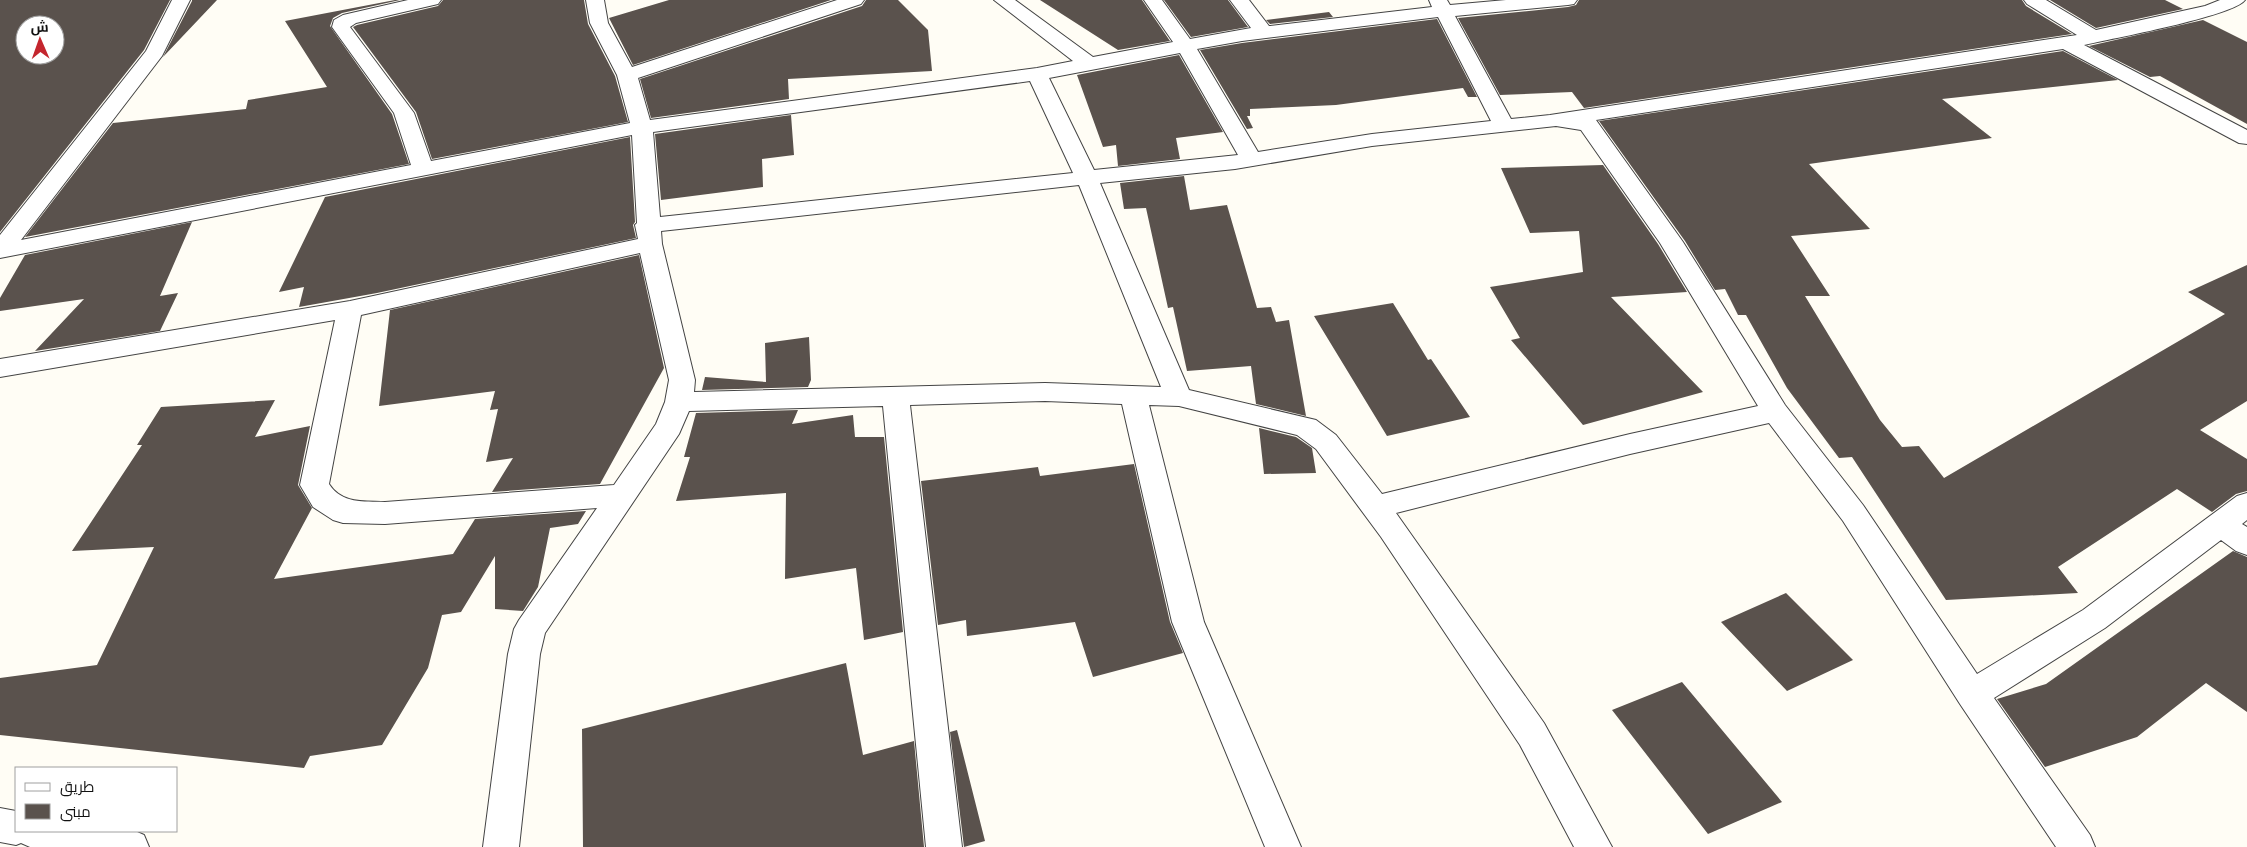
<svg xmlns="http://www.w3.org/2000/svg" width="2247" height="847" viewBox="0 0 2247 847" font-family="'Crimson Pro',Cairo,serif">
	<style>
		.building { fill: #5a524d; fill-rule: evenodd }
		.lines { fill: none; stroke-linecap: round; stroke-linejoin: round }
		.minor-casing { stroke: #444; stroke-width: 2 }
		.minor { fill: #fff; fill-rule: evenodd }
	</style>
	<rect width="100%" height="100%" fill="#fffdf5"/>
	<!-- building -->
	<path class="building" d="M0 0H170L144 50 0 232ZM25 25H55V55H25Z
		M192 0H217L163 57 192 1Z
		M395 0H400L342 13 333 18 330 26 392 114 409 164 25 237 113 123 246 109 248 100 327 87 285 21Z
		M443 0H584L588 24 615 76 628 122 432 159 416 112 353 27 357 25 438 6Z
		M669 0H831L633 65 609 18Z
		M866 0H898L928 30 932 71 788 79 789 99 651 118 640 79 862 6Z
		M1040 0H1142L1170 41 1118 50Z
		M1164 0H1228L1248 27 1191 37Z
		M1579 0H2022L2026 6 2072 34 1584 108 1572 92 1500 95 1458 18 1568 7 1576 5Z
		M2050 0H2165L2183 9 2096 28Z
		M1329 12 1333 17 1270 24 1266 20Z
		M1437 19 1477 97H1468L1463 88 1336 105 1250 109V116H1247L1253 128 1247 129 1200 50 1242 43Z
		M2203 20 2247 42V124L2160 76 2150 77 2089 46Z
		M2063 51 2118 80 1942 99 1992 138 1809 164 1870 229 1791 236 1830 296H1805L1880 420 1902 447 1919 446 1944 478 2225 314 2188 292 2247 265V401L2200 430 2247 459V491L2236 494 2212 512 2177 489 2058 567 2078 593 1946 600 1852 457 1839 458 1787 388 1746 315H1738L1725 289 1715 290 1685 241 1599 121Z
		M1179 55 1223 132 1176 138 1180 159 1118 166 1116 145 1103 147 1077 75Z
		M791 115 794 155 762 159 763 187 661 200 655 134Z
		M630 137 635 222 633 225 636 238 377 293 299 307 304 287 279 292 325 197Z
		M1603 165 1658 244 1687 292 1611 297 1703 392 1583 425 1511 340 1520 338 1490 287 1583 272 1579 231 1530 233 1501 168Z
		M1184 176 1190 210 1227 205 1257 308 1271 307 1276 322 1289 320 1306 416 1256 404 1251 366 1187 371 1173 307 1168 308 1146 208 1124 209 1120 183Z
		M192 222 160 296 178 293 160 331 35 351 84 299 0 311V298L25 255Z
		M639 255 664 368 600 484 492 492 513 458 486 462 498 409 490 410 495 391 379 406 390 310Z
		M1393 303 1428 360 1431 359 1470 417 1387 436 1314 316Z
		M809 337 811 380 808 387 702 390 705 377 766 382 765 343Z
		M275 400 255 437 310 426 298 485 312 508 274 579 453 554 475 519 586 511 578 524 550 528 538 587 523 611 495 609V556L461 612 442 615 428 668 382 745 310 756 304 768 0 735V678L97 665 154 547 72 551 142 445H137L161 407Z
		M798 410 792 424 853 415 855 437H884L903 632 864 640 856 568 785 579 786 493 676 501 690 457H684L696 413Z
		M1259 428 1296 437 1312 448 1316 473 1264 474Z
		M1134 464 1170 622 1183 653 1093 677 1075 622 967 636 966 620 938 625 921 481 1038 467 1040 476Z
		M2233 551 2247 557V712L2206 683 2137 737 2045 767 1997 699 2046 684Z
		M1786 593 1853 660 1787 691 1721 622Z
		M846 663 863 755 914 741 924 847H583L582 729Z
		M1682 682 1782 802 1708 834 1612 710Z
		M957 730 985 841 964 847 950 732Z"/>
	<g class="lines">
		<defs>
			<path id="minor" d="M172 0H190L162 56 21 240 411 165 394 113 332 27 334 20 343 15 408 0H441L438 4 356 23 350 27 414 113 431 161 630 123 617 75 590 23 586 0H604L608 23 632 67 837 0H864L861 4 638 78 650 120 1037 68 1073 61 994 0H1015L1093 57 1173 42 1144 0H1162L1190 39 1251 28 1230 0H1249L1269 26 1432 7 1429 0H1447L1450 5 1506 0H1577L1574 4 1568 5 1455 16 1511 119 1550 115 2077 35 2027 4 2024 0H2046L2096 30 2205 6 2220 0H2245C2234 16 2110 39 2084 45L2247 130V144L2239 143 2063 49 1596 120 1683 242 1785 405 1863 505 1977 674 2083 610 2237 496 2247 493V520L2242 524 2247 527V555L2236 551 2221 540 2105 628 1994 698 2090 835 2095 847H2056L1960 704 1843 521 1769 423 1630 454 1396 513 1544 723 1612 847H1574L1520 745 1381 537 1316 449 1297 435 1179 406 1149 405 1204 622 1301 847H1265L1172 622 1122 404 1045 401 910 405 962 847H926L883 406 689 411 679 434 545 633 540 654 519 847H483L508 654 514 629 519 620 597 508 385 524 343 523 333 520 313 507 300 485 335 320 0 377V359L350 301 638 239 635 225 637 223 632 135 0 258V235L146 51ZM1438 17 1491 121 1372 134 1258 152 1197 49 1242 41ZM1180 53 1238 155 1094 170 1049 78ZM1030 81 1073 173 660 217 653 132ZM1556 126 1581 130 1660 243 1758 406 1630 434 1382 494 1336 435 1316 420 1189 390 1100 183 1235 169 1372 146ZM1079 185 1161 387 1045 383 694 392 695 380 662 244 661 231ZM640 253 669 380 665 402 656 424 614 485 385 502C363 501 342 504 329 484L361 315Z
				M0 808 16 811V831H135L144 835 149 847H30L21 843 16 845 0 842Z"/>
		</defs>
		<!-- minor casing -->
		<use href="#minor" class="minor-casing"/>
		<!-- minor -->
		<use href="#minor" class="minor"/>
	</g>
	<!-- legend -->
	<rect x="15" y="767" width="162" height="65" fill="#ffffff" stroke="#a0a0a0"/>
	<rect x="25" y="783" width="25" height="8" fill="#ffffff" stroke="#a0a0a0"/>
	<text x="60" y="792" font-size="15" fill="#111111">طريق</text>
	<rect x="25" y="804" width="25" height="15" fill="#5a524d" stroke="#a0a0a0"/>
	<text x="60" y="817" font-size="15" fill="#111111">مبنى</text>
	<!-- north arrow -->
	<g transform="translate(40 40) rotate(358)"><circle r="24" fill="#ffffff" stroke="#a0a0a0"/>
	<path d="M0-4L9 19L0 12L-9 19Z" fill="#c4262e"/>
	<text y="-8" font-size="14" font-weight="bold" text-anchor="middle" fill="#111111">ش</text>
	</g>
</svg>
